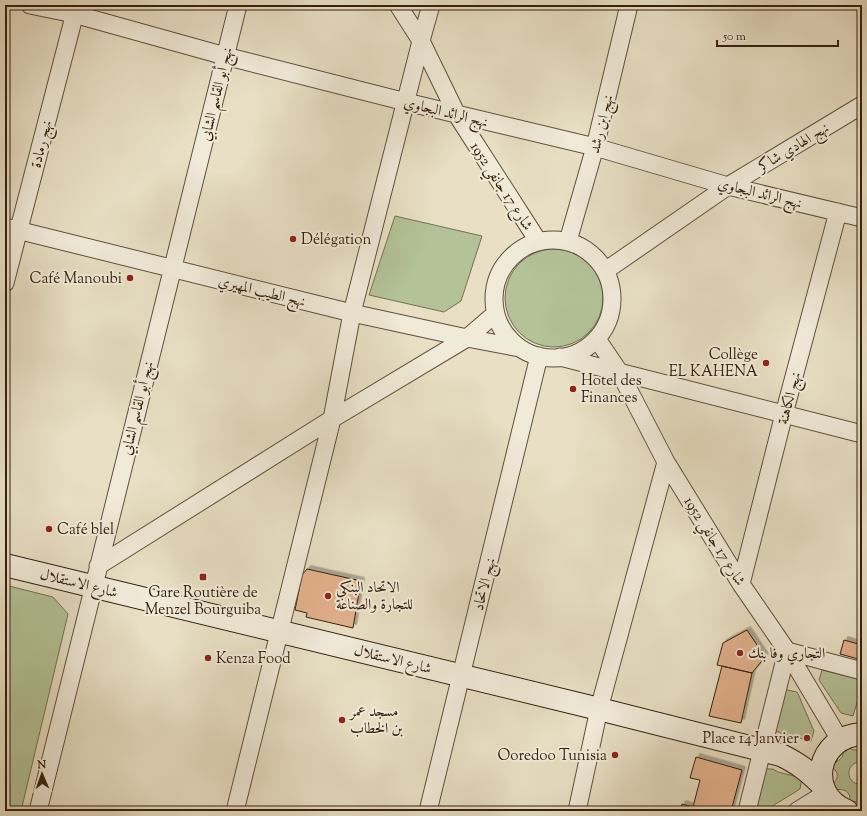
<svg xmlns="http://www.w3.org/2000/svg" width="867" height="816" viewBox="0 0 867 816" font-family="'Sorts Mill Goudy',Amiri,serif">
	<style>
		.green { fill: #b3c297; stroke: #747252 }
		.building { fill: #e2b18c; stroke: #34210e; filter: url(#shadow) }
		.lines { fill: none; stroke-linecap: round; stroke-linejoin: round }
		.minor-casing { stroke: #61503c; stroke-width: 19 }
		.secondary-casing { stroke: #34210e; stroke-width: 24 }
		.minor { stroke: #f0ead9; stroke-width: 17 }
		.secondary { stroke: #f0ead9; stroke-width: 22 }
		.poi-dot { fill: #8f2418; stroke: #f0ead9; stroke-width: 1.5 }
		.labels { text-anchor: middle; stroke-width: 4; stroke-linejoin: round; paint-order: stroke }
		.street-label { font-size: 15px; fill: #34210e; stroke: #f0ead9 }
		.poi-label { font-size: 15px; fill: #34210e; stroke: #f0ead9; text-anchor: start }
	</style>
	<defs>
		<filter id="shadow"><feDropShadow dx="3.5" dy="-3.5" stdDeviation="0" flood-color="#0004"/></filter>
	</defs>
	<rect width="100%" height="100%" fill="#e8dfc4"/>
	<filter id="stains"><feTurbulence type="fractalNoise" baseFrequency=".005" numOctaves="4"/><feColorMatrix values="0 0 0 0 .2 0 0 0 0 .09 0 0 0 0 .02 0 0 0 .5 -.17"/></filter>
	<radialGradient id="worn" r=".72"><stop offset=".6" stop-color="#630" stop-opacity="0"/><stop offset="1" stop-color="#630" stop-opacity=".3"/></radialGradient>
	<!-- green -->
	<path class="green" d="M395 216 482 236 461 301 444 312 369 295Z
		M505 298a49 49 0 1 1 98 0a49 49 0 1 1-98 0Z
		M5 585 53 597 68 614 21 811H5Z
		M822 670 862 680V686L853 716 841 713 819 680Z
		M783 689 797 692 800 698 801 701 814 731 811 741 787 735 782 734 779 732 772 731Z
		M847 746C851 750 857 752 862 747V762C844 761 845 786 862 784V795L859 798 858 802 850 801C851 792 844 788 836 790L833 784C839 777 839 773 832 767L834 763C840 760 845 757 842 750Z
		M763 768 769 769H773L778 772 802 778 800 789 774 805C769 813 760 812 752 809Z"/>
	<!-- building -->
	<path class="building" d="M307 569 361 581 353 628 306 617 307 613 295 610 302 575Z
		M747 630 765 657 752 673 717 665 723 643Z
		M844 640 862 645V660L840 654Z
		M722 666 752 673 741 723 709 716Z
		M696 757 742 770 731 811H680L682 804 693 807 700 780 690 778Z"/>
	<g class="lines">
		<defs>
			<path id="minor" d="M30 5 74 14 225 56 406 102 595 147 728 186 862 218
				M398 5 421 41 457 115 538 241
				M5 227 352 313 467 338 520 348
				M494 299a59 59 0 1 1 118 0a59 59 0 1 1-118 0Z
				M568 241 595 147 629 5
				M605 271 728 186 862 105
				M5 283 77 5
				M597 339 620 373 666 462 741 584 787 651 840 740
				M560 357 862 434
				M98 566 332 419 467 338 495 314
				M741 584 784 414 838 212
				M38 811 238 5
				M235 811 332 419 352 313 421 41 431 5
				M428 811 539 356
				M577 811 599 709 666 462
				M747 811 787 651 862 671
				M797 811 826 793"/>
			<path id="secondary" d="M5 565 599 709 781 755C799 764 808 771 822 785
				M847 811C805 794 817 736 862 734"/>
		</defs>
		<!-- minor casing -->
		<use href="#minor" class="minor-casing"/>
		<!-- secondary casing -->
		<use href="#secondary" class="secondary-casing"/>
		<!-- minor -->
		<use href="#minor" class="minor"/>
		<!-- secondary -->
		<use href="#secondary" class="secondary"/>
	</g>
	<!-- markers -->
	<g class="poi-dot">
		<circle cx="293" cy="239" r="4"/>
		<circle cx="130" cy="278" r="4"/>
		<circle cx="766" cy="363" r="4"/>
		<circle cx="573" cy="389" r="4"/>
		<circle cx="49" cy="529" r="4"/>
		<rect x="199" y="573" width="8" height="8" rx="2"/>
		<circle cx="328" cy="596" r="4"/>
		<circle cx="740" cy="653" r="4"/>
		<circle cx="208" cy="658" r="4"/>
		<circle cx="342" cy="720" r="4"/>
		<circle cx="807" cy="738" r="4"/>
		<circle cx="615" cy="755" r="4"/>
	</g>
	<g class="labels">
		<!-- street labels -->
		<g class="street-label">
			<text transform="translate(216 94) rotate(-76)" y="5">نهج أبو القاسم الشابي</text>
			<text transform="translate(446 112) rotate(14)" y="5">نهج الرائد البجاوي</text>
			<text transform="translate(601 124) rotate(-76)" y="5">نهج ابن رشد</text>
			<text transform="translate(41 144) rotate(-76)" y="5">نهج رمادة</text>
			<text transform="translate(793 147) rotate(-31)" y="5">نهج الهادي شاكر</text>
			<text transform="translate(502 186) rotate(57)" y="5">شارع 17 جانفي 1952</text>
			<text transform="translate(760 193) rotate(14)" y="5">نهج الرائد البجاوي</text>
			<text transform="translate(262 291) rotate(14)" y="5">نهج الطيب المهيري</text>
			<text transform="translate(789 398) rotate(-75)" y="5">نهج الكاهنة</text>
			<text transform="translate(137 408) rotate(-76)" y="5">نهج أبو القاسم الشابي</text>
			<text transform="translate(715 541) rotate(58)" y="5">شارع 17 جانفي 1952</text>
			<text transform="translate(79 583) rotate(14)" y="5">شارع الاستقلال</text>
			<text transform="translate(484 584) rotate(-76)" y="5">نهج الاتحاد</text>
			<text transform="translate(393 659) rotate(14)" y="5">شارع الاستقلال</text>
		</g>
		<!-- poi labels -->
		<g class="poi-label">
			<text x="301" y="244">Délégation</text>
			<text x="122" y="283" text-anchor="end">Café Manoubi</text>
			<text x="758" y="359" text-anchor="end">Collège<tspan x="758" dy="17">EL KAHENA</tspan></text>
			<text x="581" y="385">Hotel des<tspan x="581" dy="17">Finances</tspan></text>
			<text x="57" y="534">Café blel</text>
			<text x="336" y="592">الاتحاد البنكي<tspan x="336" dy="17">للتجارة والصناعة</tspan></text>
			<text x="203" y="597" text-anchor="middle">Gare Routière de<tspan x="203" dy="17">Menzel Bourguiba</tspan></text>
			<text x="748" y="658">التجاري وفا بنك</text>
			<text x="216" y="663">Kenza Food</text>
			<text x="350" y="716">مسجد عمر<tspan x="350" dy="17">بن الخطاب</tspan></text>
			<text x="799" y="743" text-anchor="end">Place 14 Janvier</text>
			<text x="607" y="760" text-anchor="end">Ooredoo Tunisia</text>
		</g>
	</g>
	<!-- margin -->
	<rect width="867" height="816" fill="none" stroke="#e8dfc4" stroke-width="20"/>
	<rect x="6" y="6" width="855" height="804" fill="none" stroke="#34210e" stroke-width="2"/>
	<rect x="10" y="10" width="847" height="796" fill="none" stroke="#34210e"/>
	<!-- north arrow -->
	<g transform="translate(42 774) rotate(358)" stroke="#f0ead9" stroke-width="3" paint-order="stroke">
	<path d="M0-3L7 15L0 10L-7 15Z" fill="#34210e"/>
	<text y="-6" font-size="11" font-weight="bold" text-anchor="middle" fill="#34210e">N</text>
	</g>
	<!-- scale -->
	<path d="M717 40v6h121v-6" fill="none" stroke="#34210e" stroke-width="2"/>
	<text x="723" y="40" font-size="12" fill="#34210e" stroke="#f0ead9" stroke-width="3" paint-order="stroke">50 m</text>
	<rect width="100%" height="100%" filter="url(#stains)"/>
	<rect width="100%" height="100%" fill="url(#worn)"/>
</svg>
